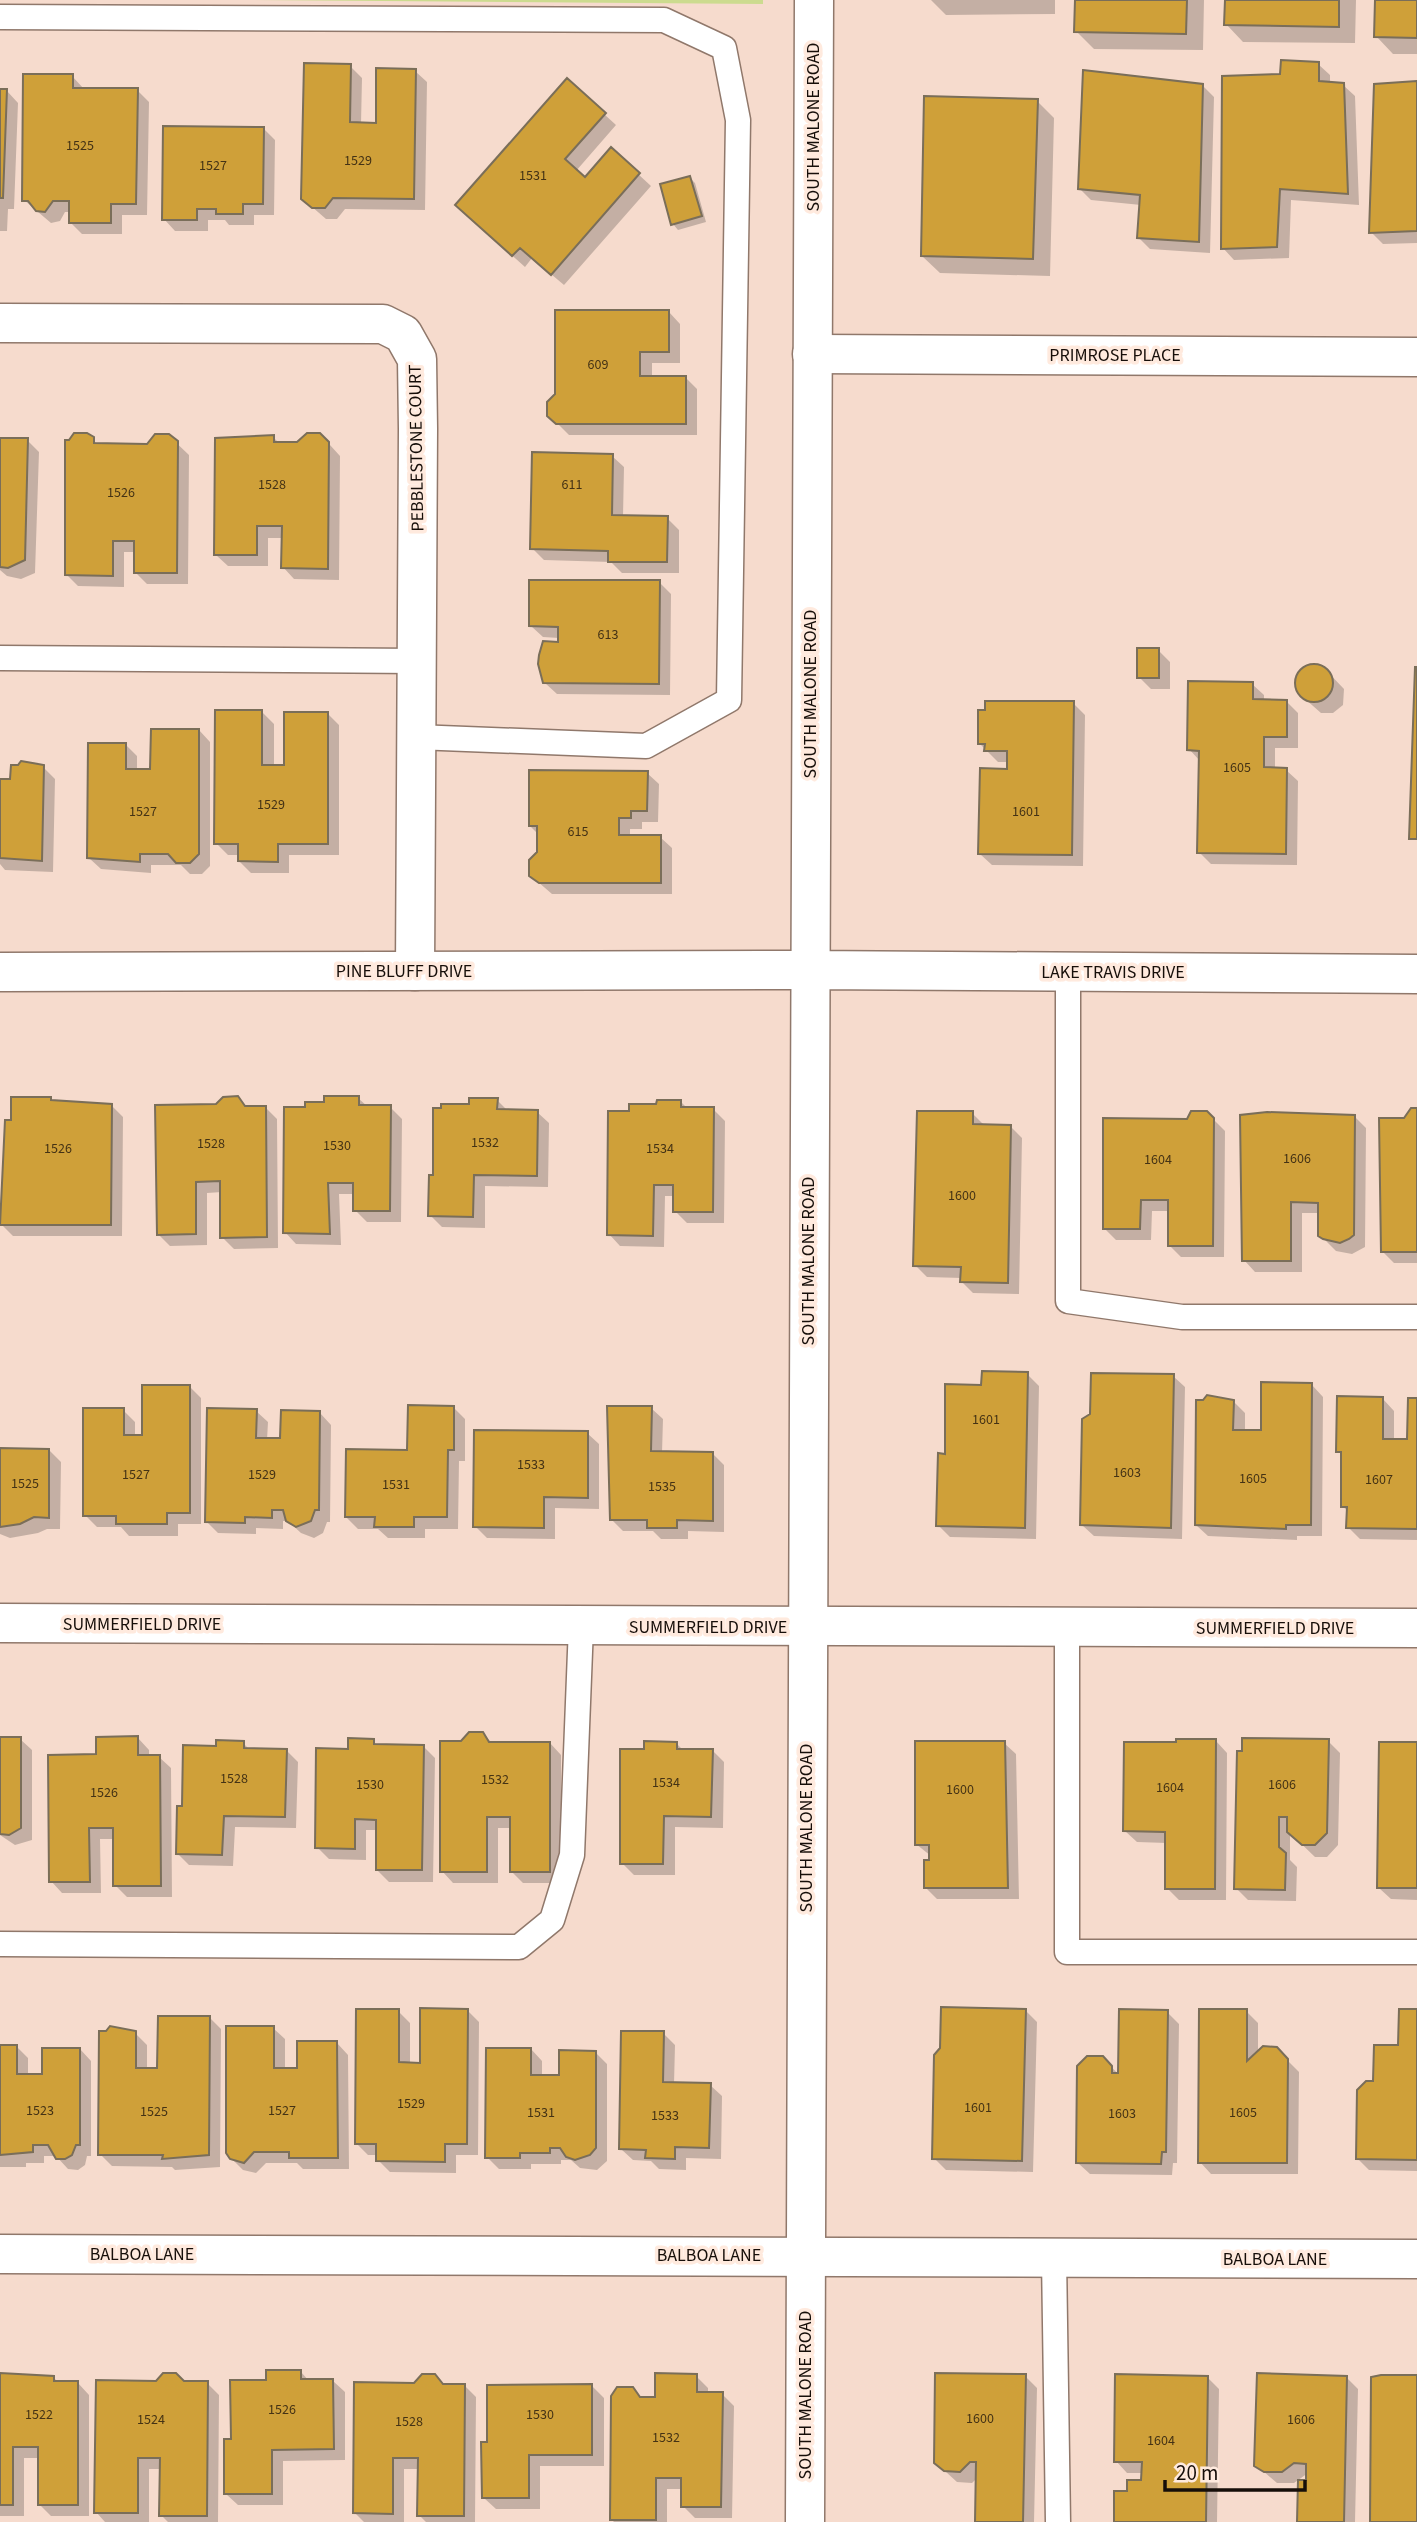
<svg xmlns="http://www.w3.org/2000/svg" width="1417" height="2522" viewBox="0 0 1417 2522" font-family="'Source Sans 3',sans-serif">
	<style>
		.green { fill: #ccdb8f }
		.shadow { fill: #0003 }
		.building { fill: #cfa039; stroke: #7a6e59; stroke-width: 2 }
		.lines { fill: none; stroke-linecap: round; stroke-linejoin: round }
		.service-casing { stroke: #90786b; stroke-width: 27 }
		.minor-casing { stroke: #90786b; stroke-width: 41 }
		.tertiary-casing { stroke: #90786b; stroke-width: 41 }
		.service { stroke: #fff; stroke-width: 24 }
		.minor { stroke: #fff; stroke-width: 38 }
		.tertiary { stroke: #fff; stroke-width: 38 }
		.labels { text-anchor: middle; stroke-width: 7; stroke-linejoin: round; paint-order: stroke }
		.number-label { font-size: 14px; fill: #443215 }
		.street-label { font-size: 18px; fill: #160e09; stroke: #ffeade }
	</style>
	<rect width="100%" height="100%" fill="#f6dbcd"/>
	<!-- green -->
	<path class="green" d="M248 0H763V4Z"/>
	<!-- shadow -->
	<path class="shadow" d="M931 0H1055V14L946 15Z
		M1077 0H1204L1203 50 1094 49 1076 31Z
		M1226 0H1356L1355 43 1243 42 1226 24Z
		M1377 0H1417V54H1393L1376 36Z
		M1318 64 1330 75V83L1343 85 1355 96 1359 205 1291 200 1289 258 1234 260 1223 248 1282 76Z
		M350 66 362 78 361 124 377 125 415 71 427 82 425 210 345 209 337 219H326L303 199Z
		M72 76 84 89 137 90 149 102 147 215H122V234H82L70 222V212H65L60 221 51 223 24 200Z
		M1417 82V243L1383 244 1371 232Z
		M1202 85 1214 97 1210 253 1150 249 1139 238 1141 205 1091 200 1079 188Z
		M0 91H7L18 103 14 209H8L7 231H0Z
		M1037 101 1054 118 1050 276 940 273 922 256Z
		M604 114 616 125 576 171 585 179 611 149 651 186 564 285 532 258 525 267 469 217Z
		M263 128 275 140 274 215H254V225H229L225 220H208V231H175L164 219Z
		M690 178 695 183 706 222 678 230 673 224Z
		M669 312 680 324V363H652V377H685L697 389V435H569L549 415Z
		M320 434 340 456 339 580 294 579 283 567V538H268V566H228L216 555 273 437 280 444H297Z
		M168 435 189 455 188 584H147L135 572V552H124V587L78 586 66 574 92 439 98 445H148Z
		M0 439 27 440 39 452 35 573 21 579 7 576 0 570Z
		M612 456 624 467 623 517 667 518 679 530V573H622L611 562 544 560 532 548Z
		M659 582 671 594 670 695 557 694 545 683 559 638 543 637 531 626Z
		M1158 650 1170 662V689H1151L1139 677Z
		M1307 666H1322L1344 689 1343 705 1333 713H1321L1296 691 1297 677Z
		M1252 684 1264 695V701L1287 702 1298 713V748H1275V769L1286 770 1298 781 1297 865 1211 864 1199 852 1200 761 1189 749Z
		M1073 703 1085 715 1083 866 992 865 980 854 1008 770V762H998L979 743Z
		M262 712 274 724V767H286L327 713 339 725V855H289V873H251L239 861V855H228L216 843Z
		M199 730 210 742V866L202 874H190L181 865H151V873L101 869 89 858 126 745 137 756V771H152Z
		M43 767 55 779 53 872 5 870 0 864V781H12Z
		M647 773 659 784 658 822H642V829H630V837H660L672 848V894H552L530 875 538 853V834L530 826Z
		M237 1098 248 1108H266L277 1119 278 1248 234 1249 222 1237V1192L207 1193V1245L170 1246 158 1234 217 1106Z
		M358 1098 368 1107H390L402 1119 401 1222H367L355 1210V1194H339L341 1245 296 1244 285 1232 307 1109Z
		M50 1099 53 1102 111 1105 123 1117 122 1236H13L1 1224 12 1122Z
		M497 1100 508 1111 537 1112 549 1123 548 1187 485 1186V1228L442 1227 430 1215 471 1105Z
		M680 1101 688 1109H713L725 1121 724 1223H687L675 1211V1196H665L664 1247 620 1246 609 1234 631 1112Z
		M1417 1110V1263H1394L1382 1251 1405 1119Z
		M1206 1112 1225 1131 1224 1257H1181L1169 1245 1170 1211H1152L1151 1240H1116L1104 1228 1188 1121Z
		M972 1113 985 1126H1010L1022 1138 1019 1294 973 1293 962 1282V1278L927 1277 915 1265Z
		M1354 1116 1366 1128 1365 1247 1352 1254 1336 1251 1320 1235V1213H1302V1272H1255L1244 1260Z
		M1027 1374 1039 1386 1036 1539 950 1537 938 1525 947 1456 983 1386Z
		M1173 1376 1185 1387 1182 1539 1094 1536 1082 1525Z
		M1312 1385 1323 1397 1322 1536H1297V1540L1208 1536 1196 1525 1208 1397 1233 1401 1245 1413V1432H1263Z
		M189 1386 201 1398V1524H178V1536H129L121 1527H97L85 1515 123 1410 135 1422V1437H143Z
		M1383 1399 1394 1411V1440H1409L1417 1400V1540L1360 1539 1348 1527 1349 1512 1342 1506 1343 1456 1338 1451Z
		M454 1408 465 1419V1461H459L458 1529H425V1538H388L378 1529H358L346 1517Z
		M651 1408 663 1419 662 1453 713 1454 724 1465V1532L688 1531V1539H661L653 1531H623L611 1519Z
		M256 1411 268 1422 267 1440H282L320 1413 331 1425 330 1522H327L323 1533 314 1538 301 1533 288 1521H283V1529L256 1528V1534L218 1533 206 1521Z
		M587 1433 599 1444V1509L555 1508V1539L487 1538 475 1526Z
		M0 1450H49L61 1462 60 1529H47L38 1533 10 1538 0 1534Z
		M483 1734 492 1743H550L561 1755V1883H523L511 1871V1828H498V1883H453L442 1871 462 1743Z
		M138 1738 149 1750V1757H159L171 1768 172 1897H127L115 1885V1839H100L101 1893H62L51 1881 97 1756Z
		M20 1739 32 1750V1840L15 1845 0 1835V1740Z
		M373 1741 378 1746H423L435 1758 433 1882H389L377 1870 378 1830H366V1860L329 1859 317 1847 350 1750Z
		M1216 1741 1227 1753 1226 1900H1179L1167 1888V1843L1137 1842 1125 1831Z
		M1328 1741 1340 1753 1338 1845 1327 1857H1315L1290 1833V1860L1297 1867 1296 1901 1248 1900 1236 1888 1244 1753Z
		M243 1743 250 1750H286L298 1762 296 1828 235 1827 233 1866 189 1865 177 1853 183 1808 218 1748Z
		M676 1743 683 1750H712L724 1762 723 1828 675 1827V1875H634L622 1863 646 1750Z
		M1004 1743 1016 1754 1019 1899H937L926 1888 931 1856 916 1844Z
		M1417 1743V1900L1391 1899 1379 1888Z
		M467 2010 479 2022 478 2155H456V2173L390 2172 378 2160V2155H368L356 2143 398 2011 410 2023V2064H422Z
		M1025 2010 1037 2022 1033 2172 946 2170 934 2158Z
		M1246 2011 1258 2023V2053L1276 2049 1299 2072 1298 2174H1211L1200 2162Z
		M1417 2011V2171L1369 2170 1357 2158 1375 2082 1399 2047Z
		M1167 2012 1179 2024 1177 2163H1173L1172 2175 1090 2174 1078 2163 1102 2057 1120 2076Z
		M209 2017 221 2029 220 2167 175 2170 172 2167 112 2166 100 2154 107 2033H135L147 2045V2070H159Z
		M273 2028 285 2039V2070H299L337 2043 348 2055 349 2169H303L297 2163H266L256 2173 243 2170 231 2158Z
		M663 2033 675 2045 674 2084 710 2085 722 2096 721 2159 686 2158V2170L659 2169 651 2161 633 2160 621 2149Z
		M0 2046H16L28 2058V2076H44L80 2049 91 2061V2156H87L85 2165 78 2170 68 2169 56 2156H44V2163H26V2167H0Z
		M531 2049 542 2061V2077H561L596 2053 607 2064V2161L597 2170 580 2168 571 2160H561V2164H531V2169H499L487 2157Z
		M301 2372 309 2381H333L345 2392V2460L283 2461V2505H238L226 2494 268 2381Z
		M0 2375 53 2377 59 2383H78L89 2395V2516H51L39 2504V2458H24V2516H0Z
		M696 2376 708 2388V2394H722L734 2406 732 2518H695L683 2506V2489H667V2522H614L611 2519 657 2399Z
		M1025 2376 1037 2388 1034 2522H977V2478L972 2483 957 2482 935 2462Z
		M1207 2377 1219 2389 1217 2522H1116L1129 2493 1143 2481V2473H1127L1116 2461Z
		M1346 2377 1358 2389 1355 2522H1298L1308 2473 1294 2483H1277L1256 2465Z
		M184 2383H207L219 2395 218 2522H168L161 2515 162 2469H149V2522H105L96 2512Z
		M443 2385H464L476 2397 475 2522H426L419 2515V2469H404V2522H364L354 2512Z
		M592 2386 604 2398V2466H540V2509H496L484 2498 489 2444Z"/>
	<!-- building -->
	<path class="building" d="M1075 0H1187L1186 34 1074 32Z
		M1225 0H1339V27L1224 25Z
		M1375 0H1417V38L1374 37Z
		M1281 60 1319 62V81L1344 83 1348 194 1280 189 1277 247 1221 249 1222 76 1280 74Z
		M304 63 351 64 350 122 376 123V68L416 69 414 199 333 198 325 208H312L301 199Z
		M1083 70 1203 84 1199 242 1137 238 1140 195 1078 189Z
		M23 74H73V88H138L136 204H111V223H69V201H53L45 212 36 211 28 201H22Z
		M567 78 606 113 565 159 585 177 611 147 640 173 551 275 520 248 512 256 455 205Z
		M1417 81V231L1369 233 1374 84Z
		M0 89H7L3 198H0Z
		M924 96 1038 99 1033 259 921 256Z
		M163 126 264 127 263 204H243V214H216V209H197V220H162Z
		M690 176 702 216 671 225 660 184Z
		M555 310H669V352H640V376H686V424H556L547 416V402L555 394Z
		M74 433H87L94 437V443L147 444 155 434H169L178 441 177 573H134V541H113V576L65 575V440H69Z
		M307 433H320L329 442 328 569 281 568 282 526H257V555H214L215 438 274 435V442H297Z
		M0 438H28L25 560 8 568 0 567Z
		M532 452 613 454 612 515 668 516 667 562H608V551L530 549Z
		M529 580H660L659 684 543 683 538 664 539 655 543 641 558 642V627L529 626Z
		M1137 648H1159V678H1137Z
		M1295 683a19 19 0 1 1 38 0a19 19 0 1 1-38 0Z
		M1415 667H1417V839H1409Z
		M1188 681 1253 682V699L1287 700V737H1264V767L1287 768 1286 854 1197 853 1199 751 1187 750Z
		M985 701H1074L1072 855 978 854 980 768 1007 769V751H984L985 744H978V710H985Z
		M215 710H262V765H284V712H328V844H278V862L238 861V844H214Z
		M151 729H199V854L190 863H176L168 854H140V862L87 858 88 743H126V769H150Z
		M21 761 44 765 42 861 0 858V779H10L11 765H18Z
		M529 770 648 771 647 811H631V818H619V835H661V883H539L529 876V860L537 852V826H529Z
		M238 1096 245 1106H266L267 1237 220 1238V1181L196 1182V1234L157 1235 155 1105 216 1104 223 1097Z
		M324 1096H359V1105H391L390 1211H353V1183H328L330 1234 283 1233 284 1107H305V1102H324Z
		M11 1097H51V1100L112 1104 111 1225H0L5 1120H11Z
		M469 1098H498L497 1109 538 1110 537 1176 474 1175 473 1217 428 1216 429 1175H433V1108H441V1104H469Z
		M657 1100H681V1107H714L713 1212H673V1185H654L653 1236 607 1235 608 1111H629V1104H656Z
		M1411 1108H1417V1252H1381L1379 1118H1404Z
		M917 1111H973V1124L1011 1125 1008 1283 960 1282 961 1267 913 1266Z
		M1191 1111H1207L1214 1118 1213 1246H1168V1200H1141L1140 1229H1103V1118L1187 1119Z
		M1267 1112 1355 1115 1354 1235 1349 1239 1340 1243 1323 1239 1318 1236V1203L1291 1202V1261H1242L1240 1115Z
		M982 1371 1028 1372 1025 1528 936 1526 938 1453 945 1454V1384L981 1385Z
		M1091 1373 1174 1374 1171 1528 1080 1525 1082 1419 1090 1414Z
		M1261 1382 1312 1383 1311 1525H1286V1529L1195 1525 1196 1400H1203L1207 1395 1234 1400 1233 1430H1261Z
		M142 1385H190V1513H167V1524H116V1516H83V1408H124V1435H142Z
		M1337 1396 1383 1397V1439H1407L1408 1398H1417V1529L1346 1528 1347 1507H1341V1452H1336Z
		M408 1405 454 1406V1450H448L447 1517H414V1527H374L375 1517H345L346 1449 407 1450Z
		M607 1406H652L651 1451 713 1452V1521L677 1520V1528H647V1520H610Z
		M207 1408 257 1409 256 1438H280L281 1410 320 1411 319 1510H315L311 1521 296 1527 286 1521 283 1510H272V1518L245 1517V1523L205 1522Z
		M474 1430 588 1431V1498L544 1497V1528L473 1527Z
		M0 1448 49 1449V1518L34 1517 20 1524 0 1527Z
		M469 1732H483L489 1742H550V1872H510V1817H487V1872H440V1741H461Z
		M138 1736V1755H160L161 1886H113V1828H89L90 1882H49L48 1755 96 1754V1737Z
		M0 1737H21V1828L9 1835 0 1834Z
		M348 1738 374 1739V1744L424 1745 422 1870H376V1820L355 1819V1849L315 1848 316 1748 348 1749Z
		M1242 1738 1329 1739 1327 1833 1315 1845H1302L1287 1832V1817H1279V1847L1286 1853 1285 1890 1234 1889 1237 1751H1242Z
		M1176 1739H1216L1215 1889H1165V1832L1123 1831 1124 1742H1176Z
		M216 1740 244 1741V1748L287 1749 285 1817 224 1816 222 1855 176 1854 177 1806H182L183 1745 216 1746Z
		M644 1741 677 1742V1749H713L711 1817 664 1816 663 1864H620V1749H644Z
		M915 1741H1005L1008 1888H924V1860H929V1845H915Z
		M1379 1742H1417V1888H1377Z
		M941 2007 1026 2009 1022 2161 932 2159 934 2055 940 2048Z
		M420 2008 468 2009 467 2144H445V2162L376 2161V2144H355L356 2009H399V2062L420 2063Z
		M1119 2009 1168 2010 1166 2152H1162L1161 2164 1076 2163 1077 2066 1087 2056H1103L1112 2066V2073H1118Z
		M1199 2009H1247V2061L1263 2046 1277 2047 1288 2059 1287 2163H1198Z
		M1399 2009H1417V2160L1356 2159 1357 2090 1366 2081H1373L1374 2045H1398Z
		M158 2016H210L209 2155 162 2159 163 2155H98L99 2031H106L110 2026 136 2031V2068H157Z
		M226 2026H274V2068H297V2041H337L338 2158H289V2152H254L244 2163 230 2159 226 2153Z
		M621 2031H664L663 2082 711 2083 709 2148 675 2147V2159L645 2158 646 2150 619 2149Z
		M0 2045H17V2074H42V2048H80V2145H76L72 2155 65 2159H56L48 2145H33V2152L0 2155Z
		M486 2048H531V2075H559V2050L596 2051V2148L590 2155 575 2160 566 2157 560 2148H550V2153H520V2158H485Z
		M266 2370H301V2379H333L334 2449 272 2450V2494H224V2439H231L230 2380H266Z
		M0 2373 54 2376V2381H78V2505H38V2447H13V2505H0Z
		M163 2373H176L184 2381H208L207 2516H159L160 2458H138V2513H94L96 2380 156 2381Z
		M655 2373 697 2374V2392H723L721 2507H681V2478H656V2520H610L611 2396 617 2387H633L640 2397H655Z
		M935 2373 1026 2374 1023 2522H975L976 2462H970L960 2472 944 2471 934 2463Z
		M1257 2373 1347 2376 1344 2522H1297L1298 2480H1306V2464L1294 2463 1282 2472H1264L1254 2466Z
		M422 2374H435L443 2384H465L464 2516H417L418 2458H393V2514L353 2513 354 2382 414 2383Z
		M1115 2374 1208 2376 1206 2522H1114V2491H1127V2480H1141L1142 2462H1114Z
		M1381 2375H1417V2522H1370L1371 2377Z
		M592 2384V2455H529V2498H482L481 2442H487V2385Z"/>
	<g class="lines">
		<defs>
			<path id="service" d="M0 17 664 20 724 48 738 120 729 700 646 746 416 737
				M0 658 417 661
				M1068 972V1301L1182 1317H1417
				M1067 1628V1952H1417
				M0 1944 519 1947 552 1920 572 1855 581 1626
				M1054 2257 1058 2522"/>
			<path id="minor" d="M0 323 383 324 403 334 417 359 418 429 415 971
				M812 354 1417 357
				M0 1623 1417 1628
				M0 2254 1417 2259"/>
			<path id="tertiary" d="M0 972 809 970 1417 974
				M805 2522 814 0"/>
		</defs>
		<!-- service casing -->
		<use href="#service" class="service-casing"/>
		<!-- minor casing -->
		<use href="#minor" class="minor-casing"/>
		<!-- tertiary casing -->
		<use href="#tertiary" class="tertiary-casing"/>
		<!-- service -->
		<use href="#service" class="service"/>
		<!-- minor -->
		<use href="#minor" class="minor"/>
		<!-- tertiary -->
		<use href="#tertiary" class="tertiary"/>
	</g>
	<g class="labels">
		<!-- number labels -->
		<g class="number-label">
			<text x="80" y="150">1525</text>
			<text x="358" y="165">1529</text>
			<text x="213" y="170">1527</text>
			<text x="533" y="180">1531</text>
			<text x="598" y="369">609</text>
			<text x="272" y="489">1528</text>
			<text x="572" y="489">611</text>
			<text x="121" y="497">1526</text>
			<text x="608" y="639">613</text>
			<text x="1237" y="772">1605</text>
			<text x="271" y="809">1529</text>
			<text x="143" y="816">1527</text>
			<text x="1026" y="816">1601</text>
			<text x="578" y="836">615</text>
			<text x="485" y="1147">1532</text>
			<text x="211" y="1148">1528</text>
			<text x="337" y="1150">1530</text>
			<text x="58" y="1153">1526</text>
			<text x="660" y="1153">1534</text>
			<text x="1297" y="1163">1606</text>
			<text x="1158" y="1164">1604</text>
			<text x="962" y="1200">1600</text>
			<text x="986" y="1424">1601</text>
			<text x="531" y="1469">1533</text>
			<text x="1127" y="1477">1603</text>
			<text x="136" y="1479">1527</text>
			<text x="262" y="1479">1529</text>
			<text x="1253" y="1483">1605</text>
			<text x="1379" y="1484">1607</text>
			<text x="25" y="1488">1525</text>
			<text x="396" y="1489">1531</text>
			<text x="662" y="1491">1535</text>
			<text x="234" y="1783">1528</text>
			<text x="495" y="1784">1532</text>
			<text x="666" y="1787">1534</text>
			<text x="370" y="1789">1530</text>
			<text x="1282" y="1789">1606</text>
			<text x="1170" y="1792">1604</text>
			<text x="960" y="1794">1600</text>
			<text x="104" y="1797">1526</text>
			<text x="411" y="2108">1529</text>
			<text x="978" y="2112">1601</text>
			<text x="40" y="2115">1523</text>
			<text x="282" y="2115">1527</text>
			<text x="154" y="2116">1525</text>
			<text x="541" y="2117">1531</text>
			<text x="1243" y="2117">1605</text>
			<text x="1122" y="2118">1603</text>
			<text x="665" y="2120">1533</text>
			<text x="282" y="2414">1526</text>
			<text x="39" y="2419">1522</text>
			<text x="540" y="2419">1530</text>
			<text x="980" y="2423">1600</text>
			<text x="151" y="2424">1524</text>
			<text x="1301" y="2424">1606</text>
			<text x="409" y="2426">1528</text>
			<text x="666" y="2442">1532</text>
			<text x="1161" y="2445">1604</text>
		</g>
		<!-- street labels -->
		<g class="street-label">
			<text transform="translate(813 127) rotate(-90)" y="6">SOUTH MALONE ROAD</text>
			<text x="1115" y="361">PRIMROSE PLACE</text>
			<text transform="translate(416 448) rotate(-91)" y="6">PEBBLESTONE COURT</text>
			<text transform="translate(810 694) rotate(-90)" y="6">SOUTH MALONE ROAD</text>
			<text x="404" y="977">PINE BLUFF DRIVE</text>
			<text x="1113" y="978">LAKE TRAVIS DRIVE</text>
			<text transform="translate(808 1261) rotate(-90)" y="6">SOUTH MALONE ROAD</text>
			<text x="142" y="1630">SUMMERFIELD DRIVE</text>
			<text x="708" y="1633">SUMMERFIELD DRIVE</text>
			<text x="1275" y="1634">SUMMERFIELD DRIVE</text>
			<text transform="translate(806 1828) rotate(-90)" y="6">SOUTH MALONE ROAD</text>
			<text x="142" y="2260">BALBOA LANE</text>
			<text x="709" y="2261">BALBOA LANE</text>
			<text x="1275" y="2265">BALBOA LANE</text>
			<text transform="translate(805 2395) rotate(-90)" y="6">SOUTH MALONE ROAD</text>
		</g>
	</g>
	<!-- scale -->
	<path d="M1165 2480v10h140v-10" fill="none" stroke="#160e09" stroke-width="3.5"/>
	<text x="1176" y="2480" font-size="21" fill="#160e09" stroke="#ffeade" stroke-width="5" paint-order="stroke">20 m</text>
</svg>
